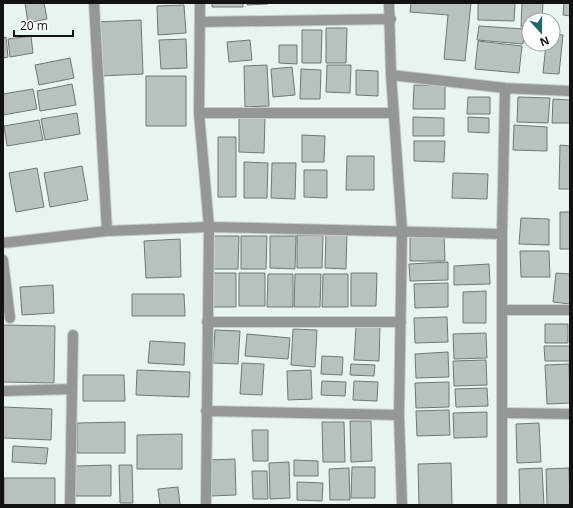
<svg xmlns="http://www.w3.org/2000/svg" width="573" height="508" viewBox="0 0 573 508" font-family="'Open Sans',sans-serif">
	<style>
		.building { fill: #b8c0c0; stroke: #707777 }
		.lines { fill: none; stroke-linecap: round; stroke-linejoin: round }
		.street-casing { stroke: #c7cfcf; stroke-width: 12 }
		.street { stroke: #949797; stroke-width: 10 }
	</style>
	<rect width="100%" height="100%" fill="#eaf3f3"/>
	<!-- building -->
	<path class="building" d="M25 3H44L47 19 28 23Z
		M212 3H243V7H212Z
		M247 3H268V4L247 5Z
		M411 3H471L465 61 444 59 448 15 410 12Z
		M478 3H515L514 21 478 20Z
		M522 3H543L542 20H529V27H521Z
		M564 3H570V16L563 15Z
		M184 5 186 33 158 35 157 6Z
		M141 20 143 74 100 76 97 22Z
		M479 26 524 29 523 44 477 40Z
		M326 28H347L346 63H326Z
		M302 30H322L321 63H302Z
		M553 34 563 35 559 74 543 73 546 44H553Z
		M31 36 33 53 10 57 8 39Z
		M6 37 8 57 3 58V38Z
		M186 39 187 68 161 69 159 40Z
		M250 40 252 60 229 62 227 42Z
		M478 41 522 46 519 73 475 69Z
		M279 45H297V64L279 63Z
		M70 58 74 78 39 85 35 65Z
		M267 65 269 106 245 107 244 66Z
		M327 65H351L350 93 326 92Z
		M292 67 295 95 273 97 271 69Z
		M301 69 321 70 320 99H300Z
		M356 70 378 71V96L356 95Z
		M146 76H186V126H146Z
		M72 84 76 105 40 111 37 91Z
		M414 85H445V109H413Z
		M33 89 37 109 3 115V94Z
		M468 97H490V114H467Z
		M518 97 550 98 548 123 517 122Z
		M553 99 570 100V123H552Z
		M77 113 80 134 45 140 41 119Z
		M413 117 444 118V136H413Z
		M468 117 489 118V133L468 132Z
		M239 118H265L264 153 239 152Z
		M39 120 43 140 7 146 4 126Z
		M514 125 547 127V151L513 150Z
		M302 135 325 136 324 162H302Z
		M218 137H236V197H218Z
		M414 141H445L444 162 414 161Z
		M560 145 570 146V189H559Z
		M347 156H374V190H346Z
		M244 162 268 163 267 198H244Z
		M272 163H296L295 199 271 198Z
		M82 166 88 200 50 207 44 173Z
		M37 168 44 207 16 212 9 173Z
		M304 170H327V198L304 197Z
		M453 173 488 174 487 199 452 198Z
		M560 212H570V249H560Z
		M521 218 549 219V245L519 244Z
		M326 231H347L346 269 325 268Z
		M444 233 445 261H410V234Z
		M297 235H323L322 268H297Z
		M213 236H239L238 269H212Z
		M241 236H267L266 269H241Z
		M270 236H296L295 269 270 268Z
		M180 239 181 277 146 278 144 241Z
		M520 251H549L550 277H521Z
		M448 262V280L410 281 409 264Z
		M489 264 490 284 454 285V266Z
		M210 273H236V307H210Z
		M239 273H265V306H239Z
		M351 273H377L376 306H351Z
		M556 273 570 274V304L553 302Z
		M268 274H293V307H267Z
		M295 274H321L320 307H294Z
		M323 274H348V307H322Z
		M448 283V307L415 308 414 284Z
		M53 285 54 313 22 315 20 287Z
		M486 291V323H463V292Z
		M132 294H184L185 316H132Z
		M447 317 448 342 415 343 414 318Z
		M545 324H568V343H545Z
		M3 325 55 326 54 383 3 382Z
		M356 326 380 327 379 361 354 360Z
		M293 329 317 330 315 367 291 365Z
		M215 330 240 331 238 364 213 363Z
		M486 333 487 358 454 359 453 334Z
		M247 334 290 338 288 359 245 356Z
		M150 341 185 343 184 365 148 363Z
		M544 346H570V361H545Z
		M448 352 449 377 416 378 415 354Z
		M322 356 343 357 342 375 321 374Z
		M486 360 487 385 454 386 453 361Z
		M242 363 264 364 262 395 240 394Z
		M351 364 375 365 374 376 350 375Z
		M569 364 570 403 547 404 545 365Z
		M137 370 190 372 189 397 136 395Z
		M311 370 312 399 288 400 287 371Z
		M83 375H124L125 401H83Z
		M322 381 346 382 345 396 321 395Z
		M354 381 378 382 377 401 353 400Z
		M449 382V407L416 408 415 383Z
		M487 388 488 406 456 407 455 389Z
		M3 407 52 409 51 440 3 438Z
		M449 410 450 435 417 436 416 411Z
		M487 412V437L454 438 453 413Z
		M350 421H371L372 461 351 462Z
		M125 422V453H77V423Z
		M322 422H344L345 462H323Z
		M539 423 541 462 517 463 516 424Z
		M252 430H268V461H253Z
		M182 434V469H137V435Z
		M13 446 48 448 46 464 12 462Z
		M235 459 236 495 209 496 208 460Z
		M294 460 318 461V476H294Z
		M289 462 290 498 270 499 269 463Z
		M451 463 452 505H419L418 464Z
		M111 465V496H75V466Z
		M119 465H132L133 503H120Z
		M352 467H375V498H351Z
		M349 468 350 500H330L329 469Z
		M542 468 544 505H520L519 469Z
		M569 468 570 505H547L546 469Z
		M252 471H267L268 499H253Z
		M4 478H55V505H4Z
		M297 482 323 483 322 501 297 500Z
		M178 487 180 505H160L158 489Z"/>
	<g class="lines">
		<defs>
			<path id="street" d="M94 3 107 231
				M200 3 199 113 209 227 206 505
				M389 3 391 75 402 230 399 415 402 505
				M200 22 391 19
				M391 75 505 88 570 91
				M199 113H394
				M3 243 107 231 209 227 502 234
				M3 260 10 318
				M503 310H570
				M207 322H401
				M3 391 72 389
				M206 411 399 415
				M503 413 570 414
				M70 505 73 335
				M502 505V234L505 88"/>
		</defs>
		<!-- street casing -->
		<use href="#street" class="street-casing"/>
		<!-- street -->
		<use href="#street" class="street"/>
	</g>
	<!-- border -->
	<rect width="573" height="508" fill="none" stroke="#101213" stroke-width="8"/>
	<!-- north arrow -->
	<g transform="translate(541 32) rotate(159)"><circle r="19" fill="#ffffff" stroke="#9fa0a1"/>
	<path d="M0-3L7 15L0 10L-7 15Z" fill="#1c696b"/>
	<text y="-6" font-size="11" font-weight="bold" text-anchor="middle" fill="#101213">N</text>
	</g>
	<!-- scale -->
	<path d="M14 30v6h59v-6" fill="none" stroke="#101213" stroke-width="2"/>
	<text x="20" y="30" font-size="12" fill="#101213" stroke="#ffffff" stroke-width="3" paint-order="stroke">20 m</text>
</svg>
